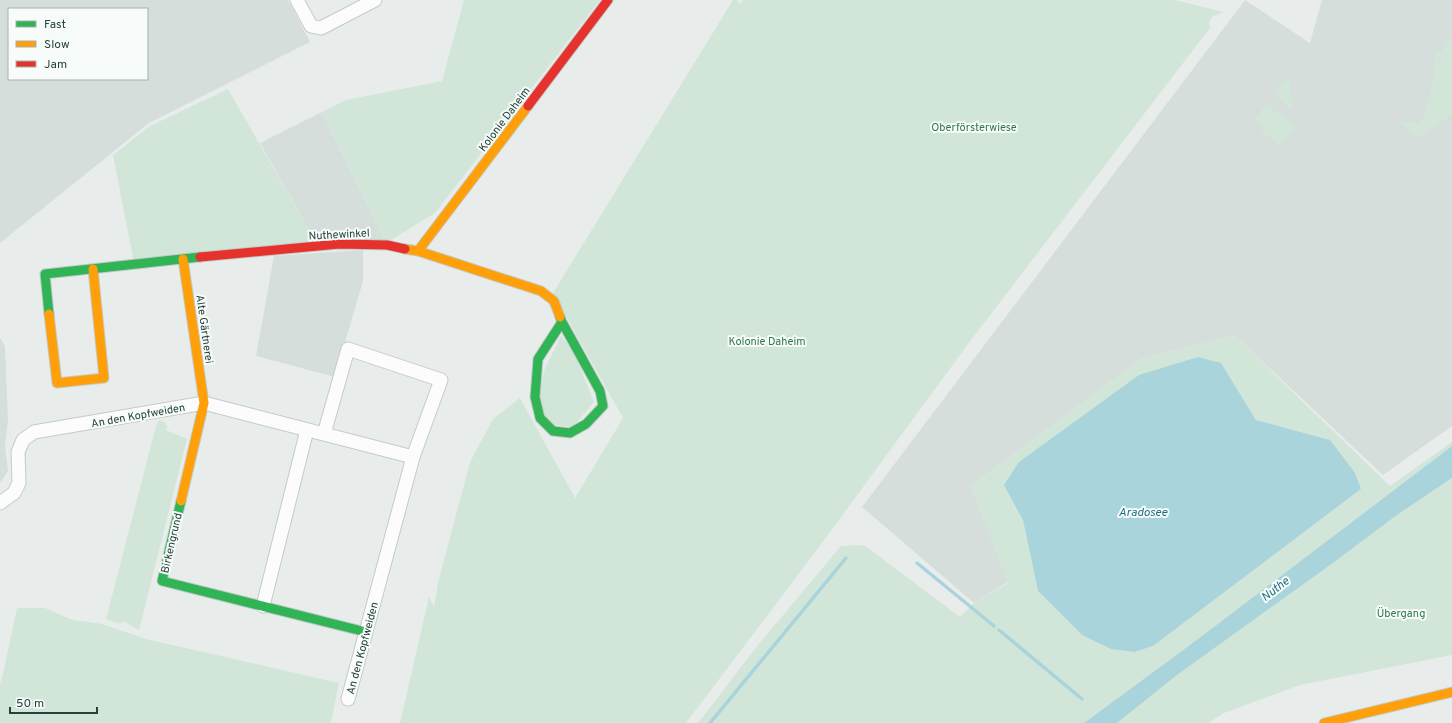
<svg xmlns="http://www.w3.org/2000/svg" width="1452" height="723" viewBox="0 0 1452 723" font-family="Overpass,sans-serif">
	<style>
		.built { fill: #d6dedb; fill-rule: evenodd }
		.green { fill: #d1e6d8; fill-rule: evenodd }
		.water { fill: #a9d4db }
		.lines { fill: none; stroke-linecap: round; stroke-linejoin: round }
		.stream { stroke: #a9d4db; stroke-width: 3.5 }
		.street-casing { stroke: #c5cac8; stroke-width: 15 }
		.fast-casing { stroke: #c3cbc8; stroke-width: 11 }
		.slow-casing { stroke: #c3cbc8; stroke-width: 11 }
		.jam-casing { stroke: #c3cbc8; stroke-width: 11 }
		.street { stroke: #fcfcfc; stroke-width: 13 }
		.fast { stroke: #30b455; stroke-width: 9 }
		.slow { stroke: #ff9f0a; stroke-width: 9 }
		.jam { stroke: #e5322d; stroke-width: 9 }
		.labels { text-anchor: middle; stroke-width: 4; stroke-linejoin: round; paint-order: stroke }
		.street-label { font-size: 11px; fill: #24423a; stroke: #f7fbf9 }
		.park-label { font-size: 11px; fill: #2d7a4b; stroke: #f7fbf9 }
		.water-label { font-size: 12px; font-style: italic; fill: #1c6f80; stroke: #f7fbf9 }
	</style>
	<rect width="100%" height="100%" fill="#e8edeb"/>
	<!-- built -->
	<path class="built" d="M0 0H288L310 42 149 123 0 243ZM9 9H147V79H9Z
		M1245 0 1310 43 1322 0H1452V426L1383 475 1235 336 1141 359 971 486 1008 582 974 603 862 507Z
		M322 112 386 243 317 244 260 143Z
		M363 250V281L335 377 256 356 274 256Z
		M0 338 5 346 8 420 5 447 8 471 0 483Z"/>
	<!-- green -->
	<path class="green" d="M464 0H600L435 213 386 243 322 112 346 100 442 81Z
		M733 0H737L740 4 743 0H1175L1224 12 1213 16 1209 23 1210 28 971 340 822 543 686 723H400L429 597 434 607 438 583 470 462 493 419 520 398 575 498 623 418 553 293Z
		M1444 40 1452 41V114L1418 138 1397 121 1420 123C1432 104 1433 74 1436 52L1442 53Z
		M1289 76 1292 109 1274 94Z
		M228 89 317 244 134 263 113 155 150 126Z
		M1266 104 1295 126 1280 145 1261 131 1265 126 1255 119Z
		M561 336 573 350 594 402 573 427 555 425 545 416 539 393 545 368Z
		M1235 336 1390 486 1452 442V446L1198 639 1084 723H698L758 645 841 546 864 545 960 617 974 603 1008 583 971 486 1141 359ZM1221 363 1256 420 1330 440 1361 489 1153 646 1135 652 1082 635 1038 591 1023 520Z
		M159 420 166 423 167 427 166 430 187 439 139 630 125 622 117 623 106 619 156 426Z
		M1452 478V655L1300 685 1224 713 1208 723H1117L1177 675 1333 563 1397 515Z
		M17 608H45L73 620 102 624 146 639 339 683 331 723H0V684L3 674Z"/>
	<!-- water -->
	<path class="water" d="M1198 357 1221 363 1256 420 1330 440 1355 473 1361 489 1153 646 1135 652 1111 649 1082 635 1038 591 1023 520 1004 485 1019 462 1139 375Z
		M1452 446V478L1397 515 1333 563 1177 675 1117 723H1084L1198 639Z"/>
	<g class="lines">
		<!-- stream -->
		<path class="stream" d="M917 563 994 626
			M999 630 1082 699
			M710 723 846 558"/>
		<defs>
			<path id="street" d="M297 0 311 26 321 28 375 0
				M324 434 348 349 441 380 413 457 348 699
				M0 503 14 493 19 483 18 452 23 440 34 432 204 403 413 457
				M263 606 307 430"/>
			<path id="fast" d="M49 314 45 274 200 257
				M560 317 562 322 538 359 535 397 540 418 553 431 570 433 586 424 603 406 600 391 562 322
				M181 501 162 581 366 632"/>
			<path id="slow" d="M405 249 418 251 541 291 554 301 560 317
				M418 251 528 106
				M49 314 57 383 104 378 93 269
				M181 501 204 403 183 259
				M1324 723 1452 692"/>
			<path id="jam" d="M528 106 608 0
				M200 257 339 244 387 245 405 249"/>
		</defs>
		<!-- street casing -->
		<use href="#street" class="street-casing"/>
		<!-- fast casing -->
		<use href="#fast" class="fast-casing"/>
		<!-- slow casing -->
		<use href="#slow" class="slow-casing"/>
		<!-- jam casing -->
		<use href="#jam" class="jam-casing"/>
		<!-- street -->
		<use href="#street" class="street"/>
		<!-- fast -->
		<use href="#fast" class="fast"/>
		<!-- slow -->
		<use href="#slow" class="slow"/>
		<!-- jam -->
		<use href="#jam" class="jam"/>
	</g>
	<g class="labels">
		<!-- street labels -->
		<g class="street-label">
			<text transform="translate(504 119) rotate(-53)" y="4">Kolonie Daheim</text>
			<text transform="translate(339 234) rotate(-3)" y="4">Nuthewinkel</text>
			<text transform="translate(205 329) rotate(82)" y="4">Alte Gärtnerei</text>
			<text transform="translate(138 415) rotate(-10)" y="4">An den Kopfweiden</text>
			<text transform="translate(171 543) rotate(-77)" y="4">Birkengrund</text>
			<text transform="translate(362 648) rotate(-75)" y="4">An den Kopfweiden</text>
		</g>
		<!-- park labels -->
		<g class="park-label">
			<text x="974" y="131">Oberförsterwiese</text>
			<text x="767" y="345">Kolonie Daheim</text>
			<text x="1401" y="617">Übergang</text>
		</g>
		<!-- water labels -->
		<g class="water-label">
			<text x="1143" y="516">Aradosee</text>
			<text transform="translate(1275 589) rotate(-38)" y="4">Nuthe</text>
		</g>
	</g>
	<!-- legend -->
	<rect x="8" y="8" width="140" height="72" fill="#f7fbf9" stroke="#a3b1ad"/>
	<rect x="16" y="21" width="20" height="6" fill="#30b455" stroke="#a3b1ad"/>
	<text x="44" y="28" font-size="12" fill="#24423a">Fast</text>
	<rect x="16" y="41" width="20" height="6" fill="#ff9f0a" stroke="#a3b1ad"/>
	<text x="44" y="48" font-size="12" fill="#24423a">Slow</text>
	<rect x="16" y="61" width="20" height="6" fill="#e5322d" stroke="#a3b1ad"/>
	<text x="44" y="68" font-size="12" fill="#24423a">Jam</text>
	<!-- scale -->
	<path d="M10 707v6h87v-6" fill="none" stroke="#24423a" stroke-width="2"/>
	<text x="16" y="707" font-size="12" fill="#24423a" stroke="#f7fbf9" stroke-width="3" paint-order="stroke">50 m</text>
</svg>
